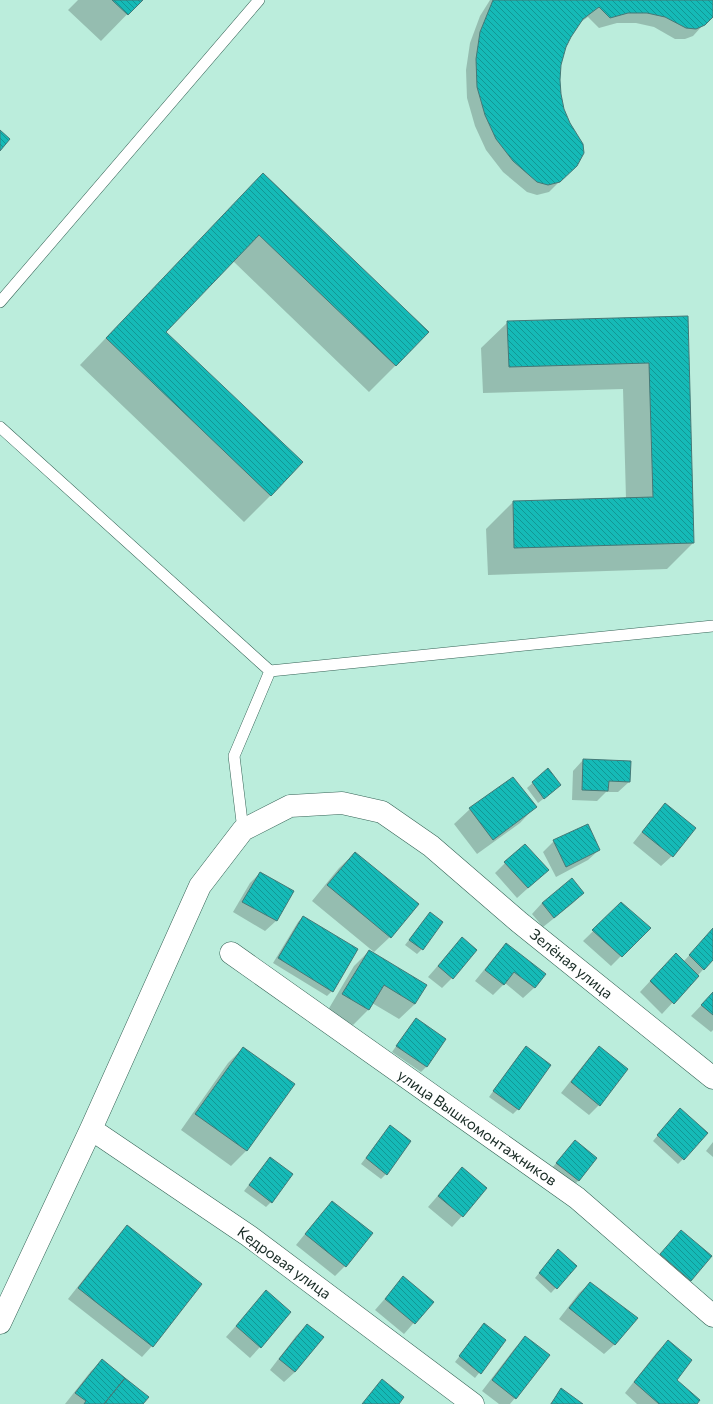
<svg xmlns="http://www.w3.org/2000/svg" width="713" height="1404" viewBox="0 0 713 1404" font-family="Commissioner,sans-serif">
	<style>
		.shadow { fill: #0003 }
		.building { fill: url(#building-back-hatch); stroke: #457977 }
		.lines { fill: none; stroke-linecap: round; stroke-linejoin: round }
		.lane-casing { stroke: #356356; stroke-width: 12 }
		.street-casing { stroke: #356356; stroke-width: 23 }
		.lane { stroke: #fff; stroke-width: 11 }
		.street { stroke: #fff; stroke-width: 22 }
		.labels { text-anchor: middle; stroke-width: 3; stroke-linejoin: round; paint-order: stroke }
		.street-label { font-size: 15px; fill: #162923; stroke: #fff }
	</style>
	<defs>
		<pattern id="building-back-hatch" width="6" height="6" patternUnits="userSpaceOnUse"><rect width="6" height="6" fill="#15bab7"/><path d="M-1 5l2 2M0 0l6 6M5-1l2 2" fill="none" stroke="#129794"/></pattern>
	</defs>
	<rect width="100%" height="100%" fill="#bbeddc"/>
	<!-- shadow -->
	<path class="shadow" d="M78 0H141L101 41 68 10Z
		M490 0H713V14L693 36 685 39H675L654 27 636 23H617L599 28 588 17 578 24 565 46 560 64 559 80 560 94 576 165 549 192 537 195 527 192 503 172 486 150 475 126 467 98 466 70 470 43 480 16Z
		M237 201 396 365 369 392 233 261 165 332 271 495 244 522 80 365Z
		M687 317 693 543 667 569 488 575 486 529 513 502 626 499 623 389 483 393 481 348 508 322Z
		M583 760 629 782 618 792H606L597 801 572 800 573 771Z
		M548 769 555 790 538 803 527 788Z
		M665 805 672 856 661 866 633 843 655 815Z
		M535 807 520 823 477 854 454 824 470 809Z
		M554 841 599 850 588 860 556 877 543 852Z
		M355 853 390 937 374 952 312 901 339 868Z
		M505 863 537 880 517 898 495 873Z
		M260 873 293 891 276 921 265 931 233 912 250 883Z
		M583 893 572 904 543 927 532 914 542 903Z
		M622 903 649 928 611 966 583 941Z
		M430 913 422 949 417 954 405 945Z
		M303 917 332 991 327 996 273 963 298 922Z
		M713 930V959L662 1014 640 992 665 965 683 962Z
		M462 938 452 978 442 988 428 977Z
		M506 945 544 974 534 988 523 998 505 983 493 995 475 981 496 955Z
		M369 951 415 1004 399 1019 372 1003 368 1010 353 1025 328 1010 354 966Z
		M713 993V1030L711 1032 691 1016Z
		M416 1020 444 1040 426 1067 421 1072 392 1052 411 1025Z
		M526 1047 550 1065 518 1109 513 1114 489 1097 521 1052Z
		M599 1047V1105L589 1115 561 1093 589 1058Z
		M243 1048 247 1150 231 1166 181 1130 228 1063Z
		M675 1115 683 1159 678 1164 653 1141Z
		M390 1126 386 1174 381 1179 361 1164Z
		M713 1142V1157L706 1151Z
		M570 1147 578 1181 573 1186 552 1168Z
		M270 1158 271 1202 266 1207 244 1191Z
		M462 1168V1216L452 1227 428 1207Z
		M332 1202 345 1266 335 1276 296 1245 322 1213Z
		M127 1227 200 1285 152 1346 142 1357 68 1299 117 1237Z
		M676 1237 691 1280 686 1285 656 1260Z
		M553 1256 576 1266 551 1293 535 1278Z
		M403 1278 432 1302 404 1334 375 1310Z
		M590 1283 615 1344 604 1354 559 1319 579 1293Z
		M266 1292 260 1347 250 1358 226 1337Z
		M484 1324 505 1340 475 1378 455 1362Z
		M307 1325 323 1337 295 1372 284 1382 270 1370 296 1336Z
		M525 1338 515 1398 510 1404H499L482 1391 515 1348Z
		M668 1342 675 1380 696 1404H637L625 1393 657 1352Z
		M102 1361 142 1404H65L91 1371Z
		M561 1390 581 1404H550Z"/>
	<!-- building -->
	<path class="building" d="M112 0H143L128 15Z
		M493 0H713V17L705 25 696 29 686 28 665 17 647 13H628L610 18 599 7 583 19 571 37 566 47 561 65 560 80 561 94 564 109 570 123 583 144 584 153 577 166 560 182 548 185 537 182 513 161 496 139 485 115 477 87 476 59 480 32Z
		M0 130 10 139 0 151Z
		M263 173 429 332 396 366 259 235 166 332 303 462 271 496 106 338Z
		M688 316 694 543 514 548 513 501 653 497 649 363 509 367 507 321Z
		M583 759 631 761 630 782 609 781 608 791 582 790Z
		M548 768 561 785 544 799 532 782Z
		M513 777 537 807 493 840 469 808Z
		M665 803 696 828 673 857 642 832Z
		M588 824 600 850 566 867 553 840Z
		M525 844 549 870 528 888 504 862Z
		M355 852 419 904 391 938 327 885Z
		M260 872 294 891 277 921 242 902Z
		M572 878 584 893 554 918 542 903Z
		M621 902 651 928 622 957 592 930Z
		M430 912 443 922 423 950 409 940Z
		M303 916 358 949 333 992 278 958Z
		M713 928V960L704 970 689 955Z
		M462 937 477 950 453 979 438 966Z
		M506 943 546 974 535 988 514 972 504 985 485 970Z
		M369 950 427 985 415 1004 384 985 369 1010 342 994Z
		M676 953 699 976 674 1004 650 981Z
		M713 992V1015L701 1005Z
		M416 1018 446 1039 427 1067 396 1046Z
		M526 1046 551 1065 519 1110 493 1091Z
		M599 1046 628 1069 600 1106 571 1082Z
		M243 1047 295 1084 247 1151 195 1114Z
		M680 1108 708 1133 684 1160 657 1135Z
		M390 1125 411 1141 387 1175 366 1158Z
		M575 1140 597 1158 579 1181 556 1163Z
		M270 1157 293 1174 272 1203 249 1185Z
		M462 1167 487 1188 463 1217 438 1196Z
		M332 1201 373 1233 346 1267 305 1234Z
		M127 1225 202 1284 153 1347 78 1288Z
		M681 1230 712 1256 691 1281 660 1254Z
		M558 1249 577 1266 557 1289 539 1273Z
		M403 1276 434 1302 415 1324 385 1299Z
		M590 1282 638 1318 615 1345 569 1308Z
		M266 1290 291 1312 261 1348 236 1326Z
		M484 1323 506 1340 481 1374 459 1356Z
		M307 1324 324 1337 295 1372 279 1359Z
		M525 1336 550 1355 516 1399 492 1380Z
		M668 1340 692 1360 677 1380 700 1400 697 1404H659L634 1382Z
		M102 1359 125 1378 104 1404H84L86 1401 75 1393Z
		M125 1378 149 1397 143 1404H104Z
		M382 1379 404 1397 399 1404H362Z
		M561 1388 583 1404H551Z"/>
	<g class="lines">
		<defs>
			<path id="lane" d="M0 302 259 0
				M0 427 270 671 713 626
				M243 830 234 756 270 671"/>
			<path id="street" d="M231 953 577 1198 713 1316
				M91 1129 249 1236 473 1404
				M0 1323 91 1129 200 886 243 830 290 806 342 803 382 812 431 846 519 922 713 1078"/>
		</defs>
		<!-- lane casing -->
		<use href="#lane" class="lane-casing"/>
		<!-- street casing -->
		<use href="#street" class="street-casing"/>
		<!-- lane -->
		<use href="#lane" class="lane"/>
		<!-- street -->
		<use href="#street" class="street"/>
	</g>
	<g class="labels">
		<!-- street labels -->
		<g class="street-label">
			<text transform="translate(571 964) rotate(39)" y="5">Зелёная улица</text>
			<text transform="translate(477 1128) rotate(35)" y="5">улица Вышкомонтажников</text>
			<text transform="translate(284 1263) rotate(36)" y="5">Кедровая улица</text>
		</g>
	</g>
</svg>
